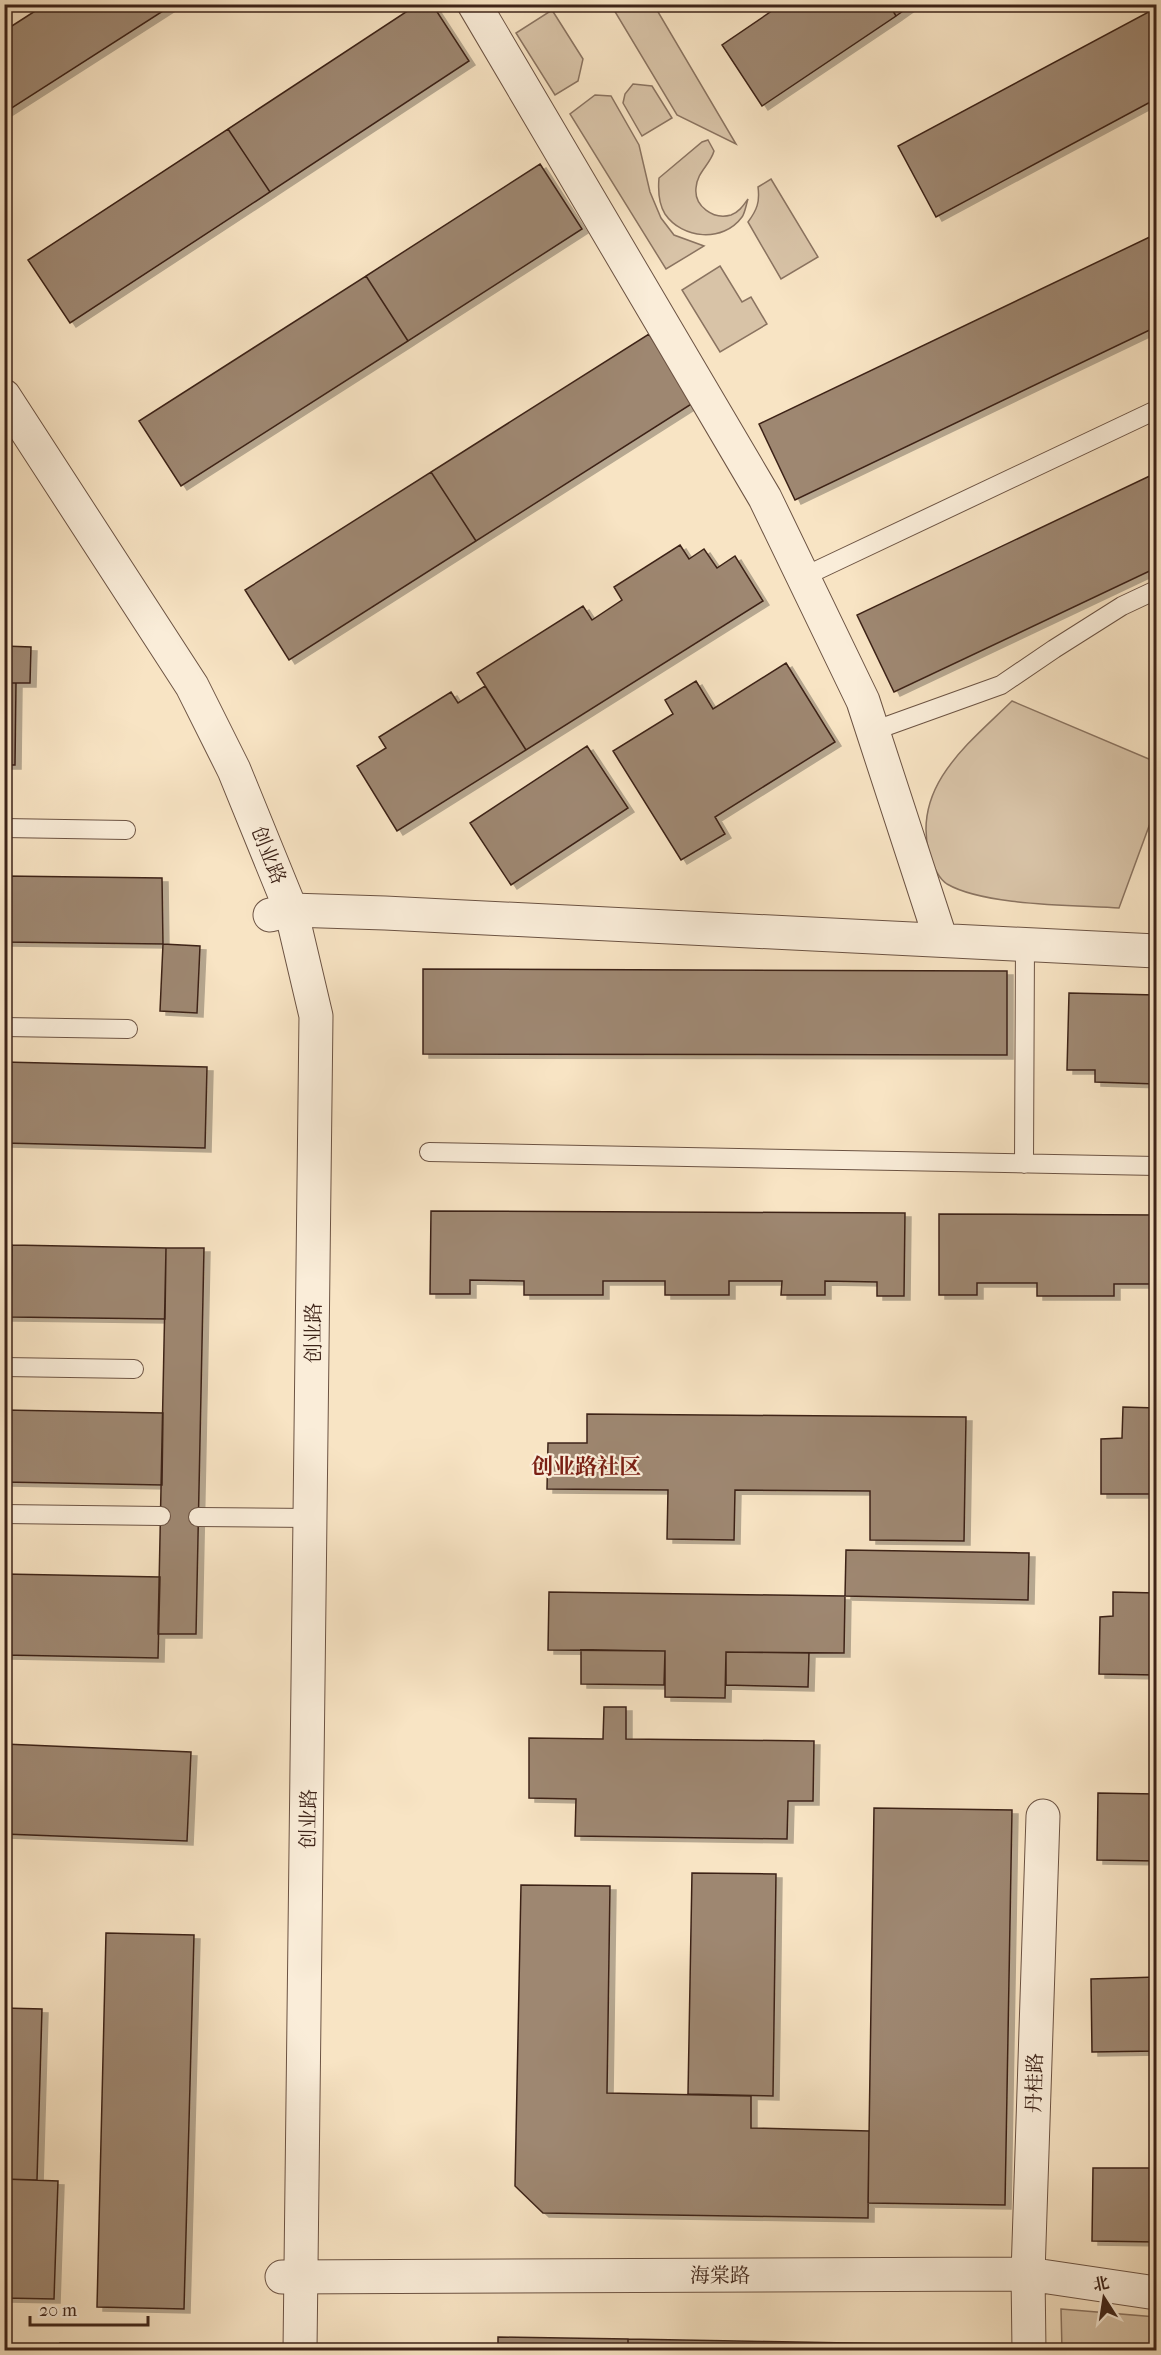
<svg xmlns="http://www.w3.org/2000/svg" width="1161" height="2355" viewBox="0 0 1161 2355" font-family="'IM FELL French Canon','Noto Serif SC',serif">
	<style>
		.green { fill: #d8c3a7; stroke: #8a7360; stroke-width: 1.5 }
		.building { fill: #9e8771; stroke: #3d2318; stroke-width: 1.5; filter: url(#shadow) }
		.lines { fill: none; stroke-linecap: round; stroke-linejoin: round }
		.service-casing { stroke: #6c5343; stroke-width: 20 }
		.minor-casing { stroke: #6c5343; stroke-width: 35 }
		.tertiary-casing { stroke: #6c5343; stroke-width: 35 }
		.service { stroke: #faedd9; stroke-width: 18 }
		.minor { stroke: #faedd9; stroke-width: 33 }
		.tertiary { stroke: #faedd9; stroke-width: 33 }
		.labels { text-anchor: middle; stroke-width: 4.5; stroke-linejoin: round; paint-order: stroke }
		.street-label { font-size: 20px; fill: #3d2318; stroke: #faedd9 }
		.quarter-label { font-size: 22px; font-weight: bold; fill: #7a1f14; stroke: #faedd9 }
	</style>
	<defs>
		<filter id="shadow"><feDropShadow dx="6" dy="4" stdDeviation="0" flood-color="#0004"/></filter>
	</defs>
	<rect width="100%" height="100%" fill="#f8e4c4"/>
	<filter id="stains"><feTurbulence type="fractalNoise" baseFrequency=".00333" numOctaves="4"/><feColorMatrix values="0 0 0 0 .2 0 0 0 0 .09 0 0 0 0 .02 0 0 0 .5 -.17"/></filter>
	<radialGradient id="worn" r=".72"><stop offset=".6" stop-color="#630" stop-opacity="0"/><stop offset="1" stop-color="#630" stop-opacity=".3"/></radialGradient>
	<!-- green -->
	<path class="green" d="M611 5H654L736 144 677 115Z
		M552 10 583 59 578 81 555 95 516 33Z
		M633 84 652 86 672 118 642 136 623 103 625 94Z
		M595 95 611 96 639 145 650 192 661 218 674 235 704 246 666 269 570 114Z
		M708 140 714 151C710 165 697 172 696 188 694 206 713 220 731 215 739 212 743 206 748 199 746 205 745 213 742 217 723 243 682 239 665 214 658 203 658 190 659 178L702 142Z
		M771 179 818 257 781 279 748 222C757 210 760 202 758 187Z
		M720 266 742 302 751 297 767 324 720 352 682 290Z
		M1012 701 1156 762V807L1119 908C1074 905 985 906 947 884 938 878 932 863 929 853 912 786 969 743 1012 701Z
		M1061 2309 1156 2317V2350H1062Z"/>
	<!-- building -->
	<path class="building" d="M46 4H174L4 113V31Z
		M418 4H432L469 61 270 192 228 129Z
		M782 4H889L896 16 762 106 722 45Z
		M889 4H913L896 16Z
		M1156 8V99L936 217 898 146Z
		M228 129 270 192 70 323 28 260Z
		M540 164 582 229 408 341 366 276Z
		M1156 234V327L795 500 759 424Z
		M366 276 408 341 181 486 139 421Z
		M649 334 693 403 476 541 431 472Z
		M431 472 476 541 289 660 245 590Z
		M1156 473V568L894 692 857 615Z
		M680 545 689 559 704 549 717 568 735 556 763 601 526 750 477 673 583 606 592 620 622 600 614 587Z
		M4 646 31 647 30 683H4Z
		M786 663 835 742 715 817 725 834 681 860 613 751 673 714 665 700 696 681 713 709Z
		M4 683H16L15 765H4Z
		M485 686 526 750 397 831 357 766 386 748 379 737 451 692 458 703Z
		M587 746 628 808 511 885 470 823Z
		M4 876 162 878 163 944 4 942Z
		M163 944 200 946 197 1013 160 1011Z
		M423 969 1007 971V1055L423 1054Z
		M1069 993 1156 995V1084L1095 1082V1070H1067Z
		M4 1062 207 1067 205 1148 4 1143Z
		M431 1211 905 1213 904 1296H877V1282L825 1281V1295H781L782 1281H729V1295H665V1281H603V1295H524V1281L470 1280V1294H430Z
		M939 1214 1156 1215V1284H1114V1296H1037V1283H977V1295H939Z
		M4 1244 12 1245 11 1317H4Z
		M12 1245 166 1248 165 1319 11 1317Z
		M166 1248H204L196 1634H158Z
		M1123 1407 1156 1408V1494H1101V1439L1122 1438Z
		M4 1410 163 1413 162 1485 4 1482Z
		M587 1414 966 1417 964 1541 870 1540V1491L735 1490 734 1540 667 1539 668 1490 547 1489 548 1443H587Z
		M846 1550 1029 1553 1028 1600 845 1596Z
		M4 1574 160 1577 158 1658 4 1655Z
		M549 1592 845 1596 844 1653 726 1652 725 1698 665 1697V1651L548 1650Z
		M1113 1592 1156 1593V1675L1099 1674 1100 1617 1113 1616Z
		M581 1650 665 1651 664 1685 581 1684Z
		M726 1652 809 1653 808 1687 726 1685Z
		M604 1707H626V1739L814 1741 813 1801H788L787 1839 575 1836 576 1799 529 1798V1738L603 1739Z
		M4 1744 191 1752 187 1841 4 1834Z
		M1098 1793 1156 1794V1861L1097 1860Z
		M874 1808 1012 1810 1005 2205 868 2203Z
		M692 1873 776 1874 773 2096 688 2094Z
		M521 1885 610 1886 607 2093 751 2096V2128L869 2131 868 2218 543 2213 515 2186Z
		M106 1933 194 1935 184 2309 97 2307Z
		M1156 1977V2051L1092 2052 1091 1979Z
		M4 2008 42 2009 37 2180 4 2179Z
		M1093 2168H1156V2242L1092 2241Z
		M4 2179 58 2181 54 2299 4 2298Z
		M498 2337 628 2339V2350H498Z
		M628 2339 1012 2346V2350H628Z
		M60 2343 183 2344V2350H59Z
		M429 2346 498 2348V2350H429Z"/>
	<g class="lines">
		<defs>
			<path id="service" d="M803 577 1156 410
				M873 731 1001 685 1054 649 1122 606 1156 590
				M4 828 126 830
				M4 1027 128 1029
				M429 1152 1156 1166
				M1024 1164 1025 944
				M4 1367 134 1369
				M4 1514 161 1516
				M198 1517 312 1518"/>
			<path id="minor" d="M474 4 765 498 863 701 941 940
				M270 915 291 910 385 913 1156 951
				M282 2277 1028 2274 1156 2293
				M1029 2350 1028 2274 1043 1816"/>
			<path id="tertiary" d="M4 396 192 686 234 770 291 910 316 1016 300 2350"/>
		</defs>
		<!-- service casing -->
		<use href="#service" class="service-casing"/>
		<!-- minor casing -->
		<use href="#minor" class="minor-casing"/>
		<!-- tertiary casing -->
		<use href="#tertiary" class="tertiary-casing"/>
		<!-- service -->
		<use href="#service" class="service"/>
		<!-- minor -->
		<use href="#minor" class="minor"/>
		<!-- tertiary -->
		<use href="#tertiary" class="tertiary"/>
	</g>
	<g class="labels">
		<!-- street labels -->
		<g class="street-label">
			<text transform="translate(269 855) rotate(68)" y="7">创业路</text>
			<text transform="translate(313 1333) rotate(-90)" y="7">创业路</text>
			<text transform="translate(308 1819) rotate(-89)" y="7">创业路</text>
			<text transform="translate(1034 2083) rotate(-88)" y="7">丹桂路</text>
			<text x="720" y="2282">海棠路</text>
		</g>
		<!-- quarter labels -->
		<g class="quarter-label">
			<text x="586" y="1474">创业路社区</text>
		</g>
	</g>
	<!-- margin -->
	<rect width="1161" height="2355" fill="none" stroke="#f8e4c4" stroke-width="24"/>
	<rect x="6" y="6" width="1149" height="2343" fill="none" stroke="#3d2318" stroke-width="3"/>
	<rect x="12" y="12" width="1137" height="2331" fill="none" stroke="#3d2318" stroke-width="1.5"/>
	<!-- north arrow -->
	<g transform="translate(1104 2298) rotate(348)" stroke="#faedd9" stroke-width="4.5" paint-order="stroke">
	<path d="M0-4.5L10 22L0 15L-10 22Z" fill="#3d2318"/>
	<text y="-9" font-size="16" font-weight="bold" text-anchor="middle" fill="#3d2318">北</text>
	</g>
	<!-- scale -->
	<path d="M30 2316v9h118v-9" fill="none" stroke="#3d2318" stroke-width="3"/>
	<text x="39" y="2316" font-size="18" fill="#3d2318" stroke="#faedd9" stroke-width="4.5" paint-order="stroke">20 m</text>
	<rect width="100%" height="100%" filter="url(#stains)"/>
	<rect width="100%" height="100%" fill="url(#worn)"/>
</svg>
